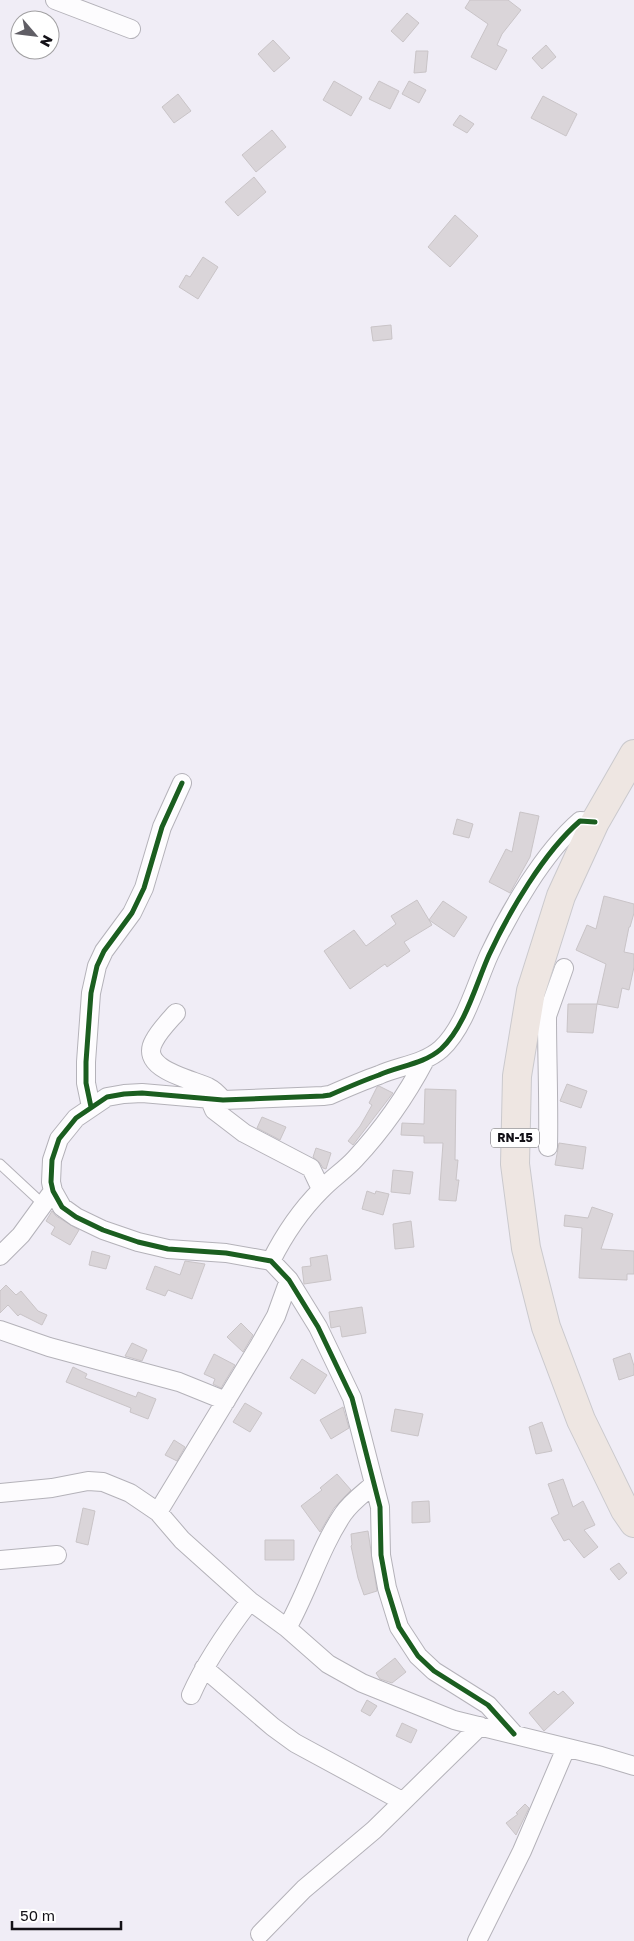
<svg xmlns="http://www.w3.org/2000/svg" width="634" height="1941" viewBox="0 0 634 1941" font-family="'Golos Text',sans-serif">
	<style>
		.building { fill: #dad5d9; stroke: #c9c4c7 }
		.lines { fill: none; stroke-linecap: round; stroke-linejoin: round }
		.lane-casing { stroke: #b4b2b9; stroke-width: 11 }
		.street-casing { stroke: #b4b2b9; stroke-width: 20 }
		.primary-casing { stroke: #cac9cd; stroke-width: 30 }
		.lane { stroke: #fdfcfe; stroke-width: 9 }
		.street { stroke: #fdfcfe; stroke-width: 18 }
		.primary { stroke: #eee6e2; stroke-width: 28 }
		.cycleway-casing { stroke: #fff; stroke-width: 8 }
		.cycleway { stroke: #1b5e20; stroke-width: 5 }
		.labels { text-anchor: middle; stroke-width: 4; stroke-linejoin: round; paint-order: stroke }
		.shield { fill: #fff; stroke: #5a585d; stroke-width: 1 }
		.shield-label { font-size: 12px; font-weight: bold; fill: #131117 }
	</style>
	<rect width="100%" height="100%" fill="#f0edf6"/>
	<!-- building -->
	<path class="building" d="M470 0H508L521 10 502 34 497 45 507 50 496 70 471 57 488 24 465 8Z
		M407 13 419 23 403 42 391 31Z
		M273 40 290 58 274 72 258 54Z
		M546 45 556 57 542 69 532 58Z
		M416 51H428L426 72 414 73Z
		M334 81 362 97 351 116 323 100Z
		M379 81 399 91 390 109 369 99Z
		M409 81 426 90 419 103 402 94Z
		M178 94 191 111 174 123 162 107Z
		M543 96 577 114 566 136 531 118Z
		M460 115 474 124 467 133 453 125Z
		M272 130 286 147 256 172 242 155Z
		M254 177 266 192 238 216 225 202Z
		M455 215 478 236 450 267 428 247Z
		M203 257 218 267 198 299 179 287 186 275 190 277Z
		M391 325 392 339 373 341 371 327Z
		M520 812 539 816 530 857 510 893 489 882 506 849 512 852Z
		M457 819 473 824 469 838 453 834Z
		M604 896 634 904V913L630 927H629L624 952 634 954V967L629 990 622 988 618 1008 597 1004 606 964 576 950 587 925 596 929Z
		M417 900 432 925 404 942 410 951 387 967 385 964 350 989 324 951 354 930 366 946 396 924 391 916Z
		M443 901 467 917 454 937 429 920Z
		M568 1004H597L593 1033 567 1032Z
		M567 1084 587 1091 581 1108 560 1101Z
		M379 1086 393 1093 353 1145 348 1141 360 1126 372 1105 369 1103 377 1087Z
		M425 1089 456 1090 455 1160H458L456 1180H459L456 1201 439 1200 443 1143H424V1136L401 1135 402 1123 424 1124Z
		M262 1117 286 1127 280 1140 257 1128Z
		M559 1143 586 1147 583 1169 555 1165Z
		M316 1148 331 1153 326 1169 323 1168 320 1163 313 1157Z
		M393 1170 413 1172 410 1194 391 1192Z
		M367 1191 375 1194 376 1191 389 1194 383 1215 362 1209Z
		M592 1207 613 1214 601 1249 634 1251V1274H627V1280L579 1278 582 1228 564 1226 565 1215 588 1218Z
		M52 1211 56 1216 79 1230 70 1245 51 1234 55 1227 46 1221Z
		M411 1221 414 1247 395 1249 393 1224Z
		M92 1251 110 1256 106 1269 89 1265Z
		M327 1255 331 1280 304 1284 302 1267 311 1266 310 1258Z
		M185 1261 205 1264 192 1299 168 1290 165 1296 146 1289 155 1266 180 1275Z
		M6 1285 16 1295 21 1291 38 1311 47 1315 42 1325 20 1314 18 1316 8 1305 0 1313V1291Z
		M362 1307 366 1333 342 1337 340 1326 331 1328 329 1312Z
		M241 1323 253 1335 243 1352 227 1337Z
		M132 1343 147 1350 142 1361 125 1356Z
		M630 1353 634 1366V1375L619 1380 613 1359Z
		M214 1354 235 1365 221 1388 213 1384 215 1379 204 1374Z
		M302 1359 327 1375 315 1394 290 1378Z
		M73 1367 87 1374 85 1378 136 1397 138 1392 156 1399 148 1419 130 1412 131 1408 66 1382Z
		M245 1403 262 1413 250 1432 233 1422Z
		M343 1407 349 1428 331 1439 320 1420Z
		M395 1409 423 1414 418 1436 391 1431Z
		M542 1422 552 1451 536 1454 529 1427Z
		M174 1440 185 1447 177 1461 165 1455Z
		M337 1474 351 1490 334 1508 320 1532 301 1506 322 1490 320 1488Z
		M563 1479 573 1507 583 1501 595 1525 584 1530 598 1547 584 1558 569 1539 564 1541 551 1518 559 1514 548 1484Z
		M429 1501 430 1522 412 1523V1502Z
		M83 1508 95 1511 88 1545 76 1542Z
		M368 1531 377 1591 364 1595 358 1578 351 1546 352 1545 351 1534Z
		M265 1540H294V1560H265Z
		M619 1563 627 1573 619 1580 610 1569Z
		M395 1658 406 1672 392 1683 380 1679 376 1673Z
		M554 1691 558 1695 563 1691 574 1703 544 1731 529 1713Z
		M367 1700 377 1706 370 1716 361 1711Z
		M402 1723 417 1730 411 1743 396 1736Z
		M525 1804 529 1808 516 1835 506 1823 518 1814 516 1813Z"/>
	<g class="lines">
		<defs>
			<path id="lane" d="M0 1164 43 1204"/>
			<path id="street" d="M55 0 131 29
				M528 1010 547 1016C547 1060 549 1103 548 1147
				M176 1013C168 1022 159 1031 154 1041 138 1069 191 1079 208 1087 214 1090 218 1094 222 1099
				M547 1016 564 968
				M209 1098 214 1110 244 1133 311 1168 321 1189
				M91 1107 86 1083V1062L91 993 97 966 104 951 132 913 144 888 162 827 182 783
				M0 1256 21 1235 53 1191
				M271 1261C284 1235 300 1211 321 1190 331 1179 345 1170 355 1159 382 1130 406 1096 425 1060
				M0 1330 49 1347 179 1382 226 1401
				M0 1493 52 1488 88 1481 103 1482 130 1493 158 1512 182 1540 250 1601 287 1628 328 1664 362 1683 454 1720 601 1756 634 1766
				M158 1512 259 1346 276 1316 289 1280
				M0 1560 57 1555
				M287 1628C308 1591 320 1548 343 1514 351 1502 364 1493 374 1484
				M204 1668 273 1727 295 1743 402 1801
				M191 1695C206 1661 227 1631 250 1601
				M514 1734 488 1705 434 1671 418 1656 399 1627 387 1588 381 1555 380 1507 352 1398 318 1327 289 1280 271 1261 226 1253 168 1249 138 1242 103 1230 76 1217 62 1207 53 1191 51 1182 52 1160 59 1139 76 1118 107 1097 124 1094 142 1093 223 1100 323 1096 330 1095C346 1088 362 1081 379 1075 399 1066 424 1064 441 1049 465 1027 476 984 489 955 509 912 544 852 580 821L595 822
				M260 1934 304 1889 374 1830 480 1726
				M477 1941 522 1851 566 1748"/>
			<path id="primary" d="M634 754 595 822 561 896 531 991 517 1076 515 1164 526 1248 546 1327 581 1420 625 1510 634 1523"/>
		</defs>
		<!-- lane casing -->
		<use href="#lane" class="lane-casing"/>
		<!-- street casing -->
		<use href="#street" class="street-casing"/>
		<!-- primary casing -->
		<use href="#primary" class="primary-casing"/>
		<!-- lane -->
		<use href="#lane" class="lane"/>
		<!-- street -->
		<use href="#street" class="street"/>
		<!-- primary -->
		<use href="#primary" class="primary"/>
		<defs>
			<path id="cycleway" d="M91 1107 86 1083V1062L91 993 97 966 104 951 132 913 144 888 162 827 182 783
				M514 1734 488 1705 434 1671 418 1656 399 1627 387 1588 381 1555 380 1507 352 1398 318 1327 289 1280 271 1261 226 1253 168 1249 138 1242 103 1230 76 1217 62 1207 53 1191 51 1182 52 1160 59 1139 76 1118 107 1097 124 1094 142 1093 223 1100 323 1096 330 1095C346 1088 362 1081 379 1075 399 1066 424 1064 441 1049 465 1027 476 984 489 955 509 912 544 852 580 821L595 822"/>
		</defs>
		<!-- cycleway casing -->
		<use href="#cycleway" class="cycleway-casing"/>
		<!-- cycleway -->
		<use href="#cycleway" class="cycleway"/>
	</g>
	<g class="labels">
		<!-- shield labels -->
		<rect class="shield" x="491" y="1128.5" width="48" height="19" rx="4"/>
		<g class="shield-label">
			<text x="515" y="1142">RN-15</text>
		</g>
	</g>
	<!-- north arrow -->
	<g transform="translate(35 35) rotate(118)"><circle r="24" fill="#ffffff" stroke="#a1a0a2"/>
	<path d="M0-4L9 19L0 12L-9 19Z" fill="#605e65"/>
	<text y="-8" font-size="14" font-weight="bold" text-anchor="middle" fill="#131117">N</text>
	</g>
	<!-- scale -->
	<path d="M12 1921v8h109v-8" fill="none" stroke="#131117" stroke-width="2.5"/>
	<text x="20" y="1921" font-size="15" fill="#131117" stroke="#ffffff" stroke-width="4" paint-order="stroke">50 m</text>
</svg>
